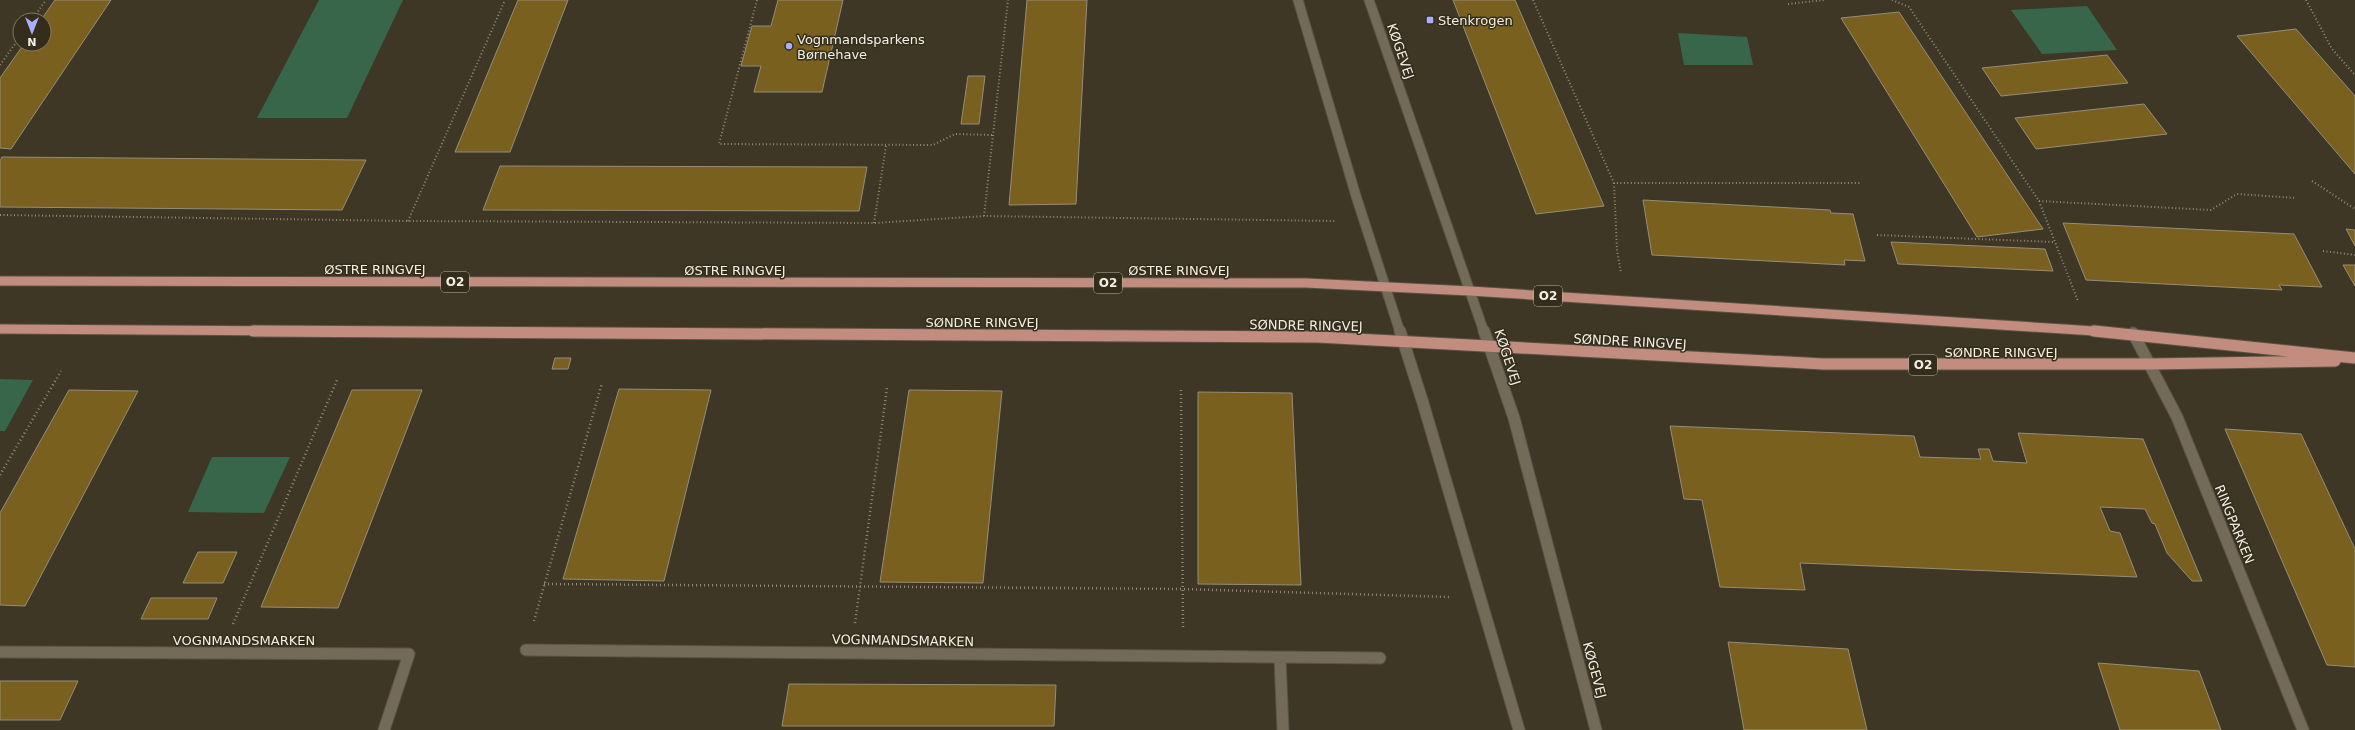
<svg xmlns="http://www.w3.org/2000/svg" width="2355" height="730" viewBox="0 0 2355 730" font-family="'DejaVu Sans',sans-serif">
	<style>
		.green { fill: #38664b }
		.building { fill: #79601f; stroke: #968d7a }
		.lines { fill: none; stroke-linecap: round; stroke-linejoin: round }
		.minor-casing { stroke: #5b5445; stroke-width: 13 }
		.tertiary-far1-casing { stroke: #5b5445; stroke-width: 11 }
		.tertiary-casing { stroke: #5b5445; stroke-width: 13 }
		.primary-far1-casing { stroke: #5b5445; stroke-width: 11 }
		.primary-casing { stroke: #5b5445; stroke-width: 13 }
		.path-far1 { stroke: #918b7c; stroke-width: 2; stroke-dasharray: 1 2.5; stroke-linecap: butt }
		.path { stroke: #918b7c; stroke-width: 2.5; stroke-dasharray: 1 3; stroke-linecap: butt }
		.minor { stroke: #736b58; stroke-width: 11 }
		.tertiary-far1 { stroke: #736b58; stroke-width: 9 }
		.tertiary { stroke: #736b58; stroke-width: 11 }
		.primary-far1 { stroke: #c28d7f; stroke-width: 9 }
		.primary { stroke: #c28d7f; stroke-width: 11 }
		.poi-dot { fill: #a8b0fc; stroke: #342d1c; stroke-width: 1.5 }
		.labels { text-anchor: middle; stroke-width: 3; stroke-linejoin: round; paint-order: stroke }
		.shield { fill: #342d1c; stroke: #bab5a8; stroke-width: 1 }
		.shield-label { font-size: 12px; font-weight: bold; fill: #f4efe4 }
		.poi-label { font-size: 13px; fill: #f4efe4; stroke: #342d1c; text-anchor: start }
		.street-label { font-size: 13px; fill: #f4efe4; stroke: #342d1c }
	</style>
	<rect width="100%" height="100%" fill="#3e3725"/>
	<!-- green -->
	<path class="green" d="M319 0H403L347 118H257Z
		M2087 6 2117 50 2042 54 2011 10Z
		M1678 33 1747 37 1753 65H1684Z
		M0 379 33 380 5 431H0Z
		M212 457H290L264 513 188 512Z"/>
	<!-- building -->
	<path class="building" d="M55 0H111L11 149 0 148V78L24 44H44V20H41Z
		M518 0H568L510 152H455Z
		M778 0H843L822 92H754L761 66H741L752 26H771Z
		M1027 0H1087L1076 204 1009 205Z
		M1453 0H1515L1604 206 1536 214Z
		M1899 12 2043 229 1977 237 1841 18Z
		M2296 29 2355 96V174L2237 36Z
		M2107 55 2128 83 2001 96 1982 68Z
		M968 76H985L979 124H961Z
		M2144 104 2167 134 2036 149 2015 118Z
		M2 157 366 160 342 210 0 207V161Z
		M500 166 867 167 859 211 483 210Z
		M1643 200 1830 210 1831 213 1853 214 1865 261 1844 260 1845 265 1652 255Z
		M2063 223 2294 234 2322 287 2279 285 2282 290 2086 280Z
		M2346 229 2355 230V246Z
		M1891 242 2045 249 2053 271 1898 264Z
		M2343 265H2355V286Z
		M555 358H571L568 369H552Z
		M619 389 711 390 664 581 563 579Z
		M69 390 138 391 25 606 0 605V513Z
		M352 390H422L338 608 261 607Z
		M909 390 1002 391 983 583 880 582Z
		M1198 392 1292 393 1301 585 1198 584Z
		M1670 426 1914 436 1920 457 1981 459 1978 449H1989L1993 461 2026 463H2027L2018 433 2143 439 2202 581H2192L2167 553 2155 524 2152 523 2145 509 2100 507 2110 531 2120 533 2137 577 1800 563 1805 590 1720 587 1702 500 1684 499Z
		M2225 429 2301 434 2355 549V667L2327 665Z
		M198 552H237L223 583H183Z
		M151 598H217L208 619H141Z
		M1728 642 1848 649 1867 730H1744Z
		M2098 663 2199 671 2221 730H2120Z
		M0 681H78L60 720H0Z
		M789 684 1056 685 1054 726H782Z"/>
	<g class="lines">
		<defs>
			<path id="minor" d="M2133 333 2177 417 2303 730
				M526 650 1380 658
				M0 652 409 654 384 730
				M1280 658 1283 730"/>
			<path id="tertiary-far1" d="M1298 0 1356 196 1400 332
				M1369 0 1484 332"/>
			<path id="tertiary" d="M1400 331 1423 403 1519 730
				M1484 331 1514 418 1596 730"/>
			<path id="primary-far1" d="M0 281 1306 283 1470 291 2110 332
				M0 329 418 332"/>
			<path id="primary" d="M253 331 1318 337 1823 364H2150L2335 361
				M2094 331 2355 358"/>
		</defs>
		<!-- minor casing -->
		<use href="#minor" class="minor-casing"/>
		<!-- tertiary-far1 casing -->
		<use href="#tertiary-far1" class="tertiary-far1-casing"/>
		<!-- tertiary casing -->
		<use href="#tertiary" class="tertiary-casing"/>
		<!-- primary-far1 casing -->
		<use href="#primary-far1" class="primary-far1-casing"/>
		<!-- primary casing -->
		<use href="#primary" class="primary-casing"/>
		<!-- path-far1 -->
		<path class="path-far1" d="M757 0 719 144 933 145 955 134 992 135
			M1533 0 1614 183H1861
			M1892 0 1909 7 2039 201 2078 301
			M2306 0 2332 49 2355 75
			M1788 4 1824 0
			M32 20 46 0
			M0 65 20 37
			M2312 181 2355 209
			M1614 183 1617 250 1621 273
			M2039 201 2211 210 2237 194 2296 198
			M0 215 408 221 874 223 984 216 1335 221
			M984 216 1008 0
			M408 221 505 0
			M874 223 886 146
			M1877 235 2054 242
			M2323 251 2355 255"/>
		<!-- path -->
		<path class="path" d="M1181 390 1183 627
			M0 475 61 371
			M544 584 1182 589 1450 597
			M534 621 602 383
			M855 623 887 388
			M233 624 337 380"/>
		<!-- minor -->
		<use href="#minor" class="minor"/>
		<!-- tertiary-far1 -->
		<use href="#tertiary-far1" class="tertiary-far1"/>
		<!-- tertiary -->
		<use href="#tertiary" class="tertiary"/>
		<!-- primary-far1 -->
		<use href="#primary-far1" class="primary-far1"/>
		<!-- primary -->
		<use href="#primary" class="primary"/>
	</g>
	<!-- markers -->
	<g class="poi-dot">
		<rect x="1426" y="16" width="8" height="8" rx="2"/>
		<circle cx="789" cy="46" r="4"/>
	</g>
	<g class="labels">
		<!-- shield labels -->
		<g class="shield">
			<rect x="441" y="272" width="28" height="20" rx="3"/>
			<rect x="1094" y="273" width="28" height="20" rx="3"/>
			<rect x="1534" y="286" width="28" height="20" rx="3"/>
			<rect x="1909" y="355" width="28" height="20" rx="3"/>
		</g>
		<g class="shield-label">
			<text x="455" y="286">O2</text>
			<text x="1108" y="287">O2</text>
			<text x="1548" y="300">O2</text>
			<text x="1923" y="369">O2</text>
		</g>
		<!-- poi labels -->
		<g class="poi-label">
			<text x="1438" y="25">Stenkrogen</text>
			<text x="797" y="44">Vognmandsparkens<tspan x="797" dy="15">Børnehave</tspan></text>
		</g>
		<!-- street labels -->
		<g class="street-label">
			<text transform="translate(1401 51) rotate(71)" y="5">KØGEVEJ</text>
			<text x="375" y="274">ØSTRE RINGVEJ</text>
			<text x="735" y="275">ØSTRE RINGVEJ</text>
			<text x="1179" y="275">ØSTRE RINGVEJ</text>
			<text x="982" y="327">SØNDRE RINGVEJ</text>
			<text transform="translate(1306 325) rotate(1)" y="5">SØNDRE RINGVEJ</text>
			<text transform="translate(1630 341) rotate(3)" y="5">SØNDRE RINGVEJ</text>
			<text x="2001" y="357">SØNDRE RINGVEJ</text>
			<text transform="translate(1508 357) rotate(72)" y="5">KØGEVEJ</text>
			<text transform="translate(2235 524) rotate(68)" y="5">RINGPARKEN</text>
			<text x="244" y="645">VOGNMANDSMARKEN</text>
			<text transform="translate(903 640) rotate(1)" y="5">VOGNMANDSMARKEN</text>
			<text transform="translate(1595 670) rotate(75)" y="5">KØGEVEJ</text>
		</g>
	</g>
	<!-- north arrow -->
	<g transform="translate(32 32) rotate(180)"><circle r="19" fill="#342d1c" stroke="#817b6c"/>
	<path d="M0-3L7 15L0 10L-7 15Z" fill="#a8b0fc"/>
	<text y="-6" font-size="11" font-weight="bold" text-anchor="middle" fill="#f4efe4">N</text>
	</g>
</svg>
